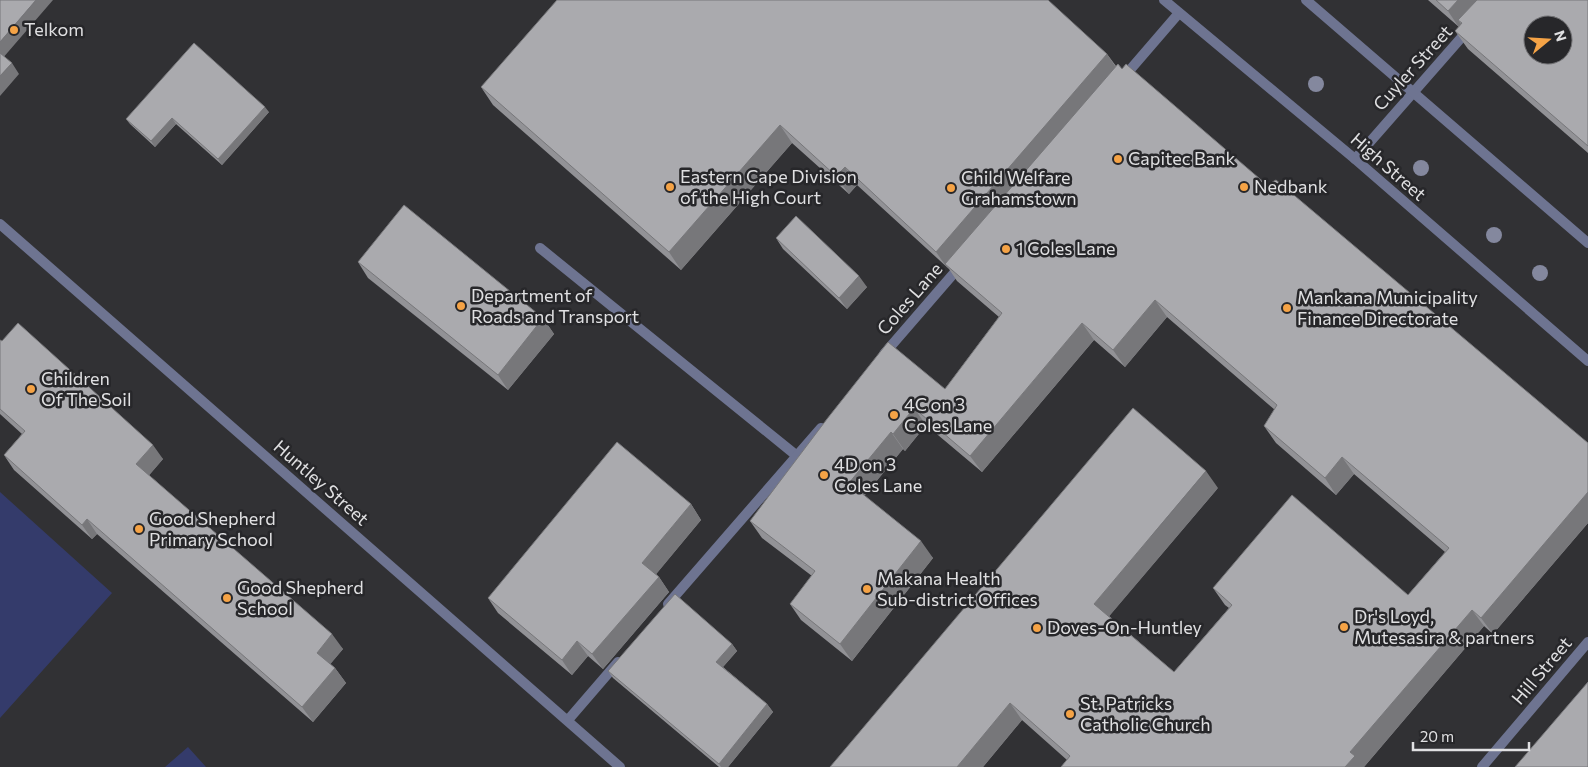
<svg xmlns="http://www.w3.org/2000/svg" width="1588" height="767" viewBox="0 0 1588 767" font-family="Commissioner,sans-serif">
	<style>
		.green { fill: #343b6b }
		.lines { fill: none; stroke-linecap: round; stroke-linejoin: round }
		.service { stroke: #6e7491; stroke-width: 10 }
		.minor { stroke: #6e7491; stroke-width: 10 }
		.tertiary { stroke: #6e7491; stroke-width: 10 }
		.tree { fill: #84889e }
		.wall { fill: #929296 }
		.shaded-wall { fill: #77777a }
		.building { fill: #aaaaae; stroke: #77777a; fill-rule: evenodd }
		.poi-dot { fill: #f5a346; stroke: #27272a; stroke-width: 2 }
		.labels { text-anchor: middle; stroke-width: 5; stroke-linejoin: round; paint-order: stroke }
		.poi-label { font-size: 18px; fill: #e0e0e2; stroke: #27272a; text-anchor: start }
		.street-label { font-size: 18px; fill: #e0e0e2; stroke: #27272a }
	</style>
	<rect width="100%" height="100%" fill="#313134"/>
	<!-- green -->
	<path class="green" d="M0 492 112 593 0 718Z
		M188 747 206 767H165Z"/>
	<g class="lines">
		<!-- service -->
		<path class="service" d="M540 248 797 456"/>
		<!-- minor -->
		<path class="minor" d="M1123 78 1179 13
			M1355 159 1468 30
			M0 224 620 767
			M884 354 961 265
			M668 604 821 428
			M568 720 618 662"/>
		<!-- tertiary -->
		<path class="tertiary" d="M1164 0 1355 159 1588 361
			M1306 0 1588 243
			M1482 767 1588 642"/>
	</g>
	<!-- trees -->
	<g class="tree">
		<circle cx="1316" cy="84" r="8"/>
		<circle cx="1421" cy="168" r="8"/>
		<circle cx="1494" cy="235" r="8"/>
		<circle cx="1540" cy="273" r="8"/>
	</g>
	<!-- wall -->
	<path class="wall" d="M1428 0H1588V153L1468 49 1455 31 1459 27Z
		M1107 54 1116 66 1122 69 1588 443V523L1493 634 1484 626 1364 767H1061L1067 760 1022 720 983 767H830L1218 488 1109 616 1174 672 1229 608 1225 605 1213 588 1408 595 1445 552 1354 474 1336 495 1276 443 1264 426 1275 410 1167 317 1125 367 1094 340 982 472 926 425 905 451 903 449 864 496 933 558 852 661 801 620 790 604 812 576 762 538 750 521 945 389 999 317 957 281 949 269 857 185 849 194 792 143 681 270 493 105 481 87Z
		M269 112 222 165 176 124 155 147 130 124 126 119Z
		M776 238 867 287 847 309 783 249Z
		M358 262 543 318 554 334 508 390 368 278Z
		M0 340 163 459 149 475 343 649 330 664 335 668 346 683 313 722 97 534 92 539 14 470 4 455 22 434 0 414Z
		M691 504 701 520 656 574 659 577 669 592 603 669 588 656 572 675 498 613 488 598Z
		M732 644 737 651 723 667 767 704 773 712 728 767H719L613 678 608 671Z"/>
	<!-- shaded-wall -->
	<path class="shaded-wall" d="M36 0H53L2 59 0 56V42Z
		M1458 0H1487L1458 20 1463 26 1460 29 1448 11Z
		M1107 54 1119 72 945 264 948 269 936 252Z
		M12 63 19 74 0 96V76Z
		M265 107 269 112 222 165 218 159Z
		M172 118 176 124 155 147 151 141Z
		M780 125 792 143 681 270 669 252Z
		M845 167 857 185 849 194 836 176Z
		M859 276 867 287 847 309 839 298Z
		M1155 300 1167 317 1125 367 1113 350Z
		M543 318 554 334 508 390 498 375Z
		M1082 323 1094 340 982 472 970 456Z
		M914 408 926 425 905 451 893 434Z
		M891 432 903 449 861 500 849 483Z
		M153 445 163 459 146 479 136 464Z
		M1342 457 1354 474 1336 495 1325 478Z
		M1206 471 1218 488 1106 620 1094 604Z
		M1588 492V523L1493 634 1481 618Z
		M691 504 701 520 653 578 642 563Z
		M87 519 97 534 92 539 82 525Z
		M921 541 933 558 852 661 840 644Z
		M659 577 669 592 603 669 592 654Z
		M1472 610 1484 626 1364 767H1345L1350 752Z
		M332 634 343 649 328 667 317 653Z
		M577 641 588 656 572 675 562 660Z
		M732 644 737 651 721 669 716 662Z
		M335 668 346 683 313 722 302 707Z
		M1010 703 1022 720 983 767H957Z
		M767 704 773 712 728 767H721L719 764Z"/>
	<!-- building -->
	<path class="building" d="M0 0H36L0 42Z
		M557 0H1048L1107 54 936 252 845 167 836 176 780 125 669 252 481 87Z
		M1436 0H1458L1448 11Z
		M1477 0H1588V146L1455 31 1462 23 1458 20ZM1533 25H1563V55H1533Z
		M194 43 265 107 218 159 172 118 151 141 126 119Z
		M0 53 12 63 0 76Z
		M1118 64 1122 69 1126 64 1267 185 1276 180 1588 443V492L1481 618 1472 610 1350 752 1355 756 1345 767H1061L1070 756 1010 703 957 767H830L1133 408 1206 471 1094 604 1174 672 1232 605 1213 588 1292 495 1408 595 1449 548 1342 457 1325 478 1264 426 1277 405 1155 300 1113 350 1082 323 970 456 914 408 893 434 891 432 849 483 921 541 840 644 790 604 815 571 750 521 827 419 888 342 945 389 1002 313 945 264Z
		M404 205 543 318 498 375 358 262Z
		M796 216 859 276 839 298 776 238Z
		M18 323 153 445 136 464 332 634 317 653 335 668 302 707 87 519 82 525 4 455 25 431 0 409V340L2 341Z
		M617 442 691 504 642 563 659 577 592 654 577 641 562 660 488 598Z
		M675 594 732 644 716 662 767 704 719 764 608 671Z
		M1588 682V767H1515Z"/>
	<!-- markers -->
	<g class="poi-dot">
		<circle cx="14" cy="30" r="5"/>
		<circle cx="1118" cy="159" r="5"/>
		<circle cx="670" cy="187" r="5"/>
		<circle cx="1244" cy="187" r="5"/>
		<circle cx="951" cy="188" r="5"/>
		<circle cx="1006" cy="249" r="5"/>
		<circle cx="461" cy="306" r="5"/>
		<circle cx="1287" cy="308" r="5"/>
		<circle cx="31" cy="389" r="5"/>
		<circle cx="894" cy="415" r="5"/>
		<circle cx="824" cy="475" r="5"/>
		<circle cx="139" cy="529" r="5"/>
		<circle cx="867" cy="589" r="5"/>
		<circle cx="227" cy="598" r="5"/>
		<circle cx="1344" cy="627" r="5"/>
		<circle cx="1037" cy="628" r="5"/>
		<circle cx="1070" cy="714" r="5"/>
	</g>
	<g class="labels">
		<!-- poi labels -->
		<g class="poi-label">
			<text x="24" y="36">Telkom</text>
			<text x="1128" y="165">Capitec Bank</text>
			<text x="680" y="183">Eastern Cape Division<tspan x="680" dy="21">of the High Court</tspan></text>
			<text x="961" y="184">Child Welfare<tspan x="961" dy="21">Grahamstown</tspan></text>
			<text x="1254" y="193">Nedbank</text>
			<text x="1016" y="255">1 Coles Lane</text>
			<text x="471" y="302">Department of<tspan x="471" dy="21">Roads and Transport</tspan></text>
			<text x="1297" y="304">Mankana Municipality<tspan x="1297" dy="21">Finance Directorate</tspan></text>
			<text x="41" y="385">Children<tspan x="41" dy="21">Of The Soil</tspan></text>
			<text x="904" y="411">4C on 3<tspan x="904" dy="21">Coles Lane</tspan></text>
			<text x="834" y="471">4D on 3<tspan x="834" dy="21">Coles Lane</tspan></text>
			<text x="149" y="525">Good Shepherd<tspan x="149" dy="21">Primary School</tspan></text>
			<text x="877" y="585">Makana Health<tspan x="877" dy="21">Sub-district Offices</tspan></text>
			<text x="237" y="594">Good Shepherd<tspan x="237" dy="21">School</tspan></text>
			<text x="1354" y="623">Dr's Loyd,<tspan x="1354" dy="21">Mutesasira &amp; partners</tspan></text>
			<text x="1047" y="634">Doves-On-Huntley</text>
			<text x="1080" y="710">St. Patricks<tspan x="1080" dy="21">Catholic Church</tspan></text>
		</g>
		<!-- street labels -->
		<g class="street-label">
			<text transform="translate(1413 68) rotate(-48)" y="6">Cuyler Street</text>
			<text transform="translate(1388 167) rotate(41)" y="6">High Street</text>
			<text transform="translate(910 299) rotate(-49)" y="6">Coles Lane</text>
			<text transform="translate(321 483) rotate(41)" y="6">Huntley Street</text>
			<text transform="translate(1542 671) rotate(-50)" y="6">Hill Street</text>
		</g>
	</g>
	<!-- north arrow -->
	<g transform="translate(1548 40) rotate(72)"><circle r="24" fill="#27272a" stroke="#717174"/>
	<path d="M0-4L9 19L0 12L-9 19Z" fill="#f5a346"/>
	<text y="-8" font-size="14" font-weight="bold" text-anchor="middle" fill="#e0e0e2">N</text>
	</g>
	<!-- scale -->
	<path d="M1413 742v8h116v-8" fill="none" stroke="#e0e0e2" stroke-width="2.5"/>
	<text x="1420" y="742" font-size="15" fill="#e0e0e2" stroke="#27272a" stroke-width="4" paint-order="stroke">20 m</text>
</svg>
